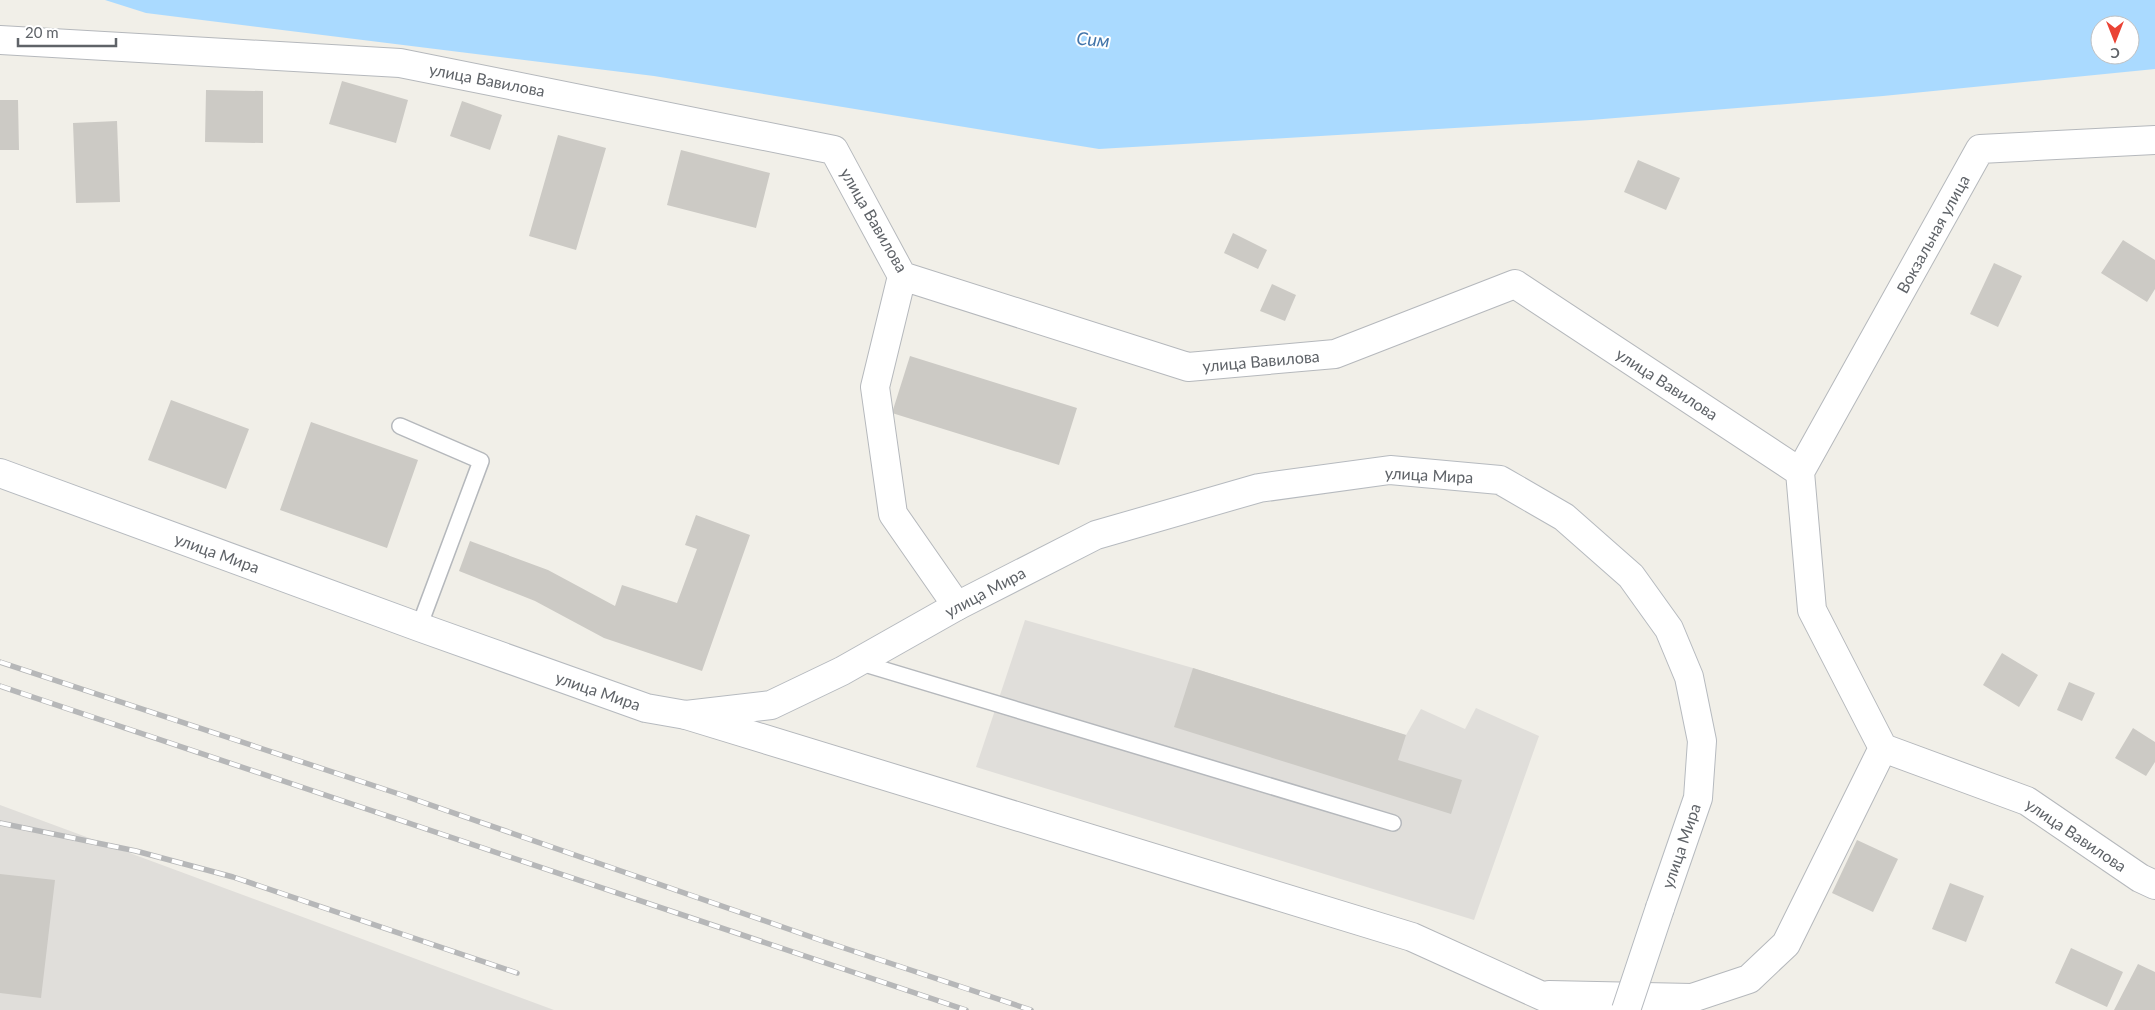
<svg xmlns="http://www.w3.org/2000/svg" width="2155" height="1010" viewBox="0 0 2155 1010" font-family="Lato,sans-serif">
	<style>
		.industrial { fill: #e0deda }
		.water { fill: #aadaff; fill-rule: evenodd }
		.building { fill: #cccac5 }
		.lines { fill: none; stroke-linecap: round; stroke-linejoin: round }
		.lane-casing { stroke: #b5b8bc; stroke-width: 18 }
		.street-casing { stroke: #b5b8bc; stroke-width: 30 }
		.secondary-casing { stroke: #b6babf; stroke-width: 30 }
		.lane { stroke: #fff; stroke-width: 15 }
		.street { stroke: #fff; stroke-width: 28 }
		.secondary { stroke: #fff; stroke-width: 28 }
		.rail-casing { stroke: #b6b7b8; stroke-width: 5.5 }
		.rail { stroke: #fff; stroke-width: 4; stroke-dasharray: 11; stroke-linecap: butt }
		.secondary-bridge-casing { stroke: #b6babf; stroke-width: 30; stroke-linecap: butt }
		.secondary-bridge { stroke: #fff; stroke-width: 28 }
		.labels { text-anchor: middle; stroke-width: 4; stroke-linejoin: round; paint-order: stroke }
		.street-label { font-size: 16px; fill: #5f6368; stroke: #fff }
		.water-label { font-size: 18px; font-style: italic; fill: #4174aa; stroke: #fff }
	</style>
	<rect width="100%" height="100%" fill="#f1efe8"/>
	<!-- industrial -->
	<path class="industrial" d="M1025 620 1193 668 1406 735 1421 709 1465 729 1476 708 1539 736 1474 920 976 767Z
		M0 805 554 1010H0Z"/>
	<!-- water -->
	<path class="water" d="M105 0H2155V69L1883 96 1591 120 1099 149 654 76 146 13ZM2100 25H2130V55H2100Z"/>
	<!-- building -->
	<path class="building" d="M342 81 408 100 396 143 329 124Z
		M206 90 263 91V143L205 142Z
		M0 100H18L19 150H0Z
		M462 101 502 115 490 150 450 136Z
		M117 121 120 202 76 203 73 123Z
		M558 135 606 148 576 250 529 236Z
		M681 150 770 173 756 228 667 205Z
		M1638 160 1680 178 1666 210 1624 192Z
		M1233 233 1267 250 1258 269 1224 253Z
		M2123 240 2155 260V289L2147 302 2101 273Z
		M1994 263 2022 276 1998 327 1970 314Z
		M1272 284 1296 295 1285 321 1260 311Z
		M910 356 1077 408 1059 465 892 413Z
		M171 400 249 429 226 489 148 460Z
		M311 422 418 460 387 548 280 510Z
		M696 515 750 535 702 671 604 638 535 601 459 571 470 541 548 570 615 606 622 585 677 603 697 549 685 545Z
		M2002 653 2038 675 2019 707 1983 685Z
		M1193 668 1406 735 1398 760 1462 780 1451 814 1174 727Z
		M2069 682 2095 693 2082 721 2057 710Z
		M2133 728 2155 742V762L2146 776 2115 758Z
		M1857 840 1898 859 1873 912 1832 893Z
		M0 874 55 880 41 998 0 993Z
		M1950 883 1984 896 1966 942 1932 929Z
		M2071 948 2123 972 2107 1007 2055 983Z
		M2138 964 2155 972V1010H2114Z"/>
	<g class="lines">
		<defs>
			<path id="lane" d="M400 426 481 461 419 627
				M858 662 1393 823"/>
			<path id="street" d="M0 40 400 63 834 150 902 276 1188 367 1335 354 1515 284 1800 472
				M902 276 875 387 893 514 957 606
				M1800 472 1980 149 2155 140
				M686 715 1412 937 1573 1010
				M1883 748 2027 801 2140 878 2155 885
				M1549 995 1692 998 1749 979 1786 944 1883 748 1812 610 1800 472"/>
			<path id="secondary" d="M0 473 419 627 646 708 686 715 771 705 842 671 957 606 1096 535 1259 488 1390 470 1500 480 1564 517 1631 576 1669 629 1689 677 1702 741 1698 798 1660 908"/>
		</defs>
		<!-- lane casing -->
		<use href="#lane" class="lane-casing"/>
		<!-- street casing -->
		<use href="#street" class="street-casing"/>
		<!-- secondary casing -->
		<use href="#secondary" class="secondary-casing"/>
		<!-- lane -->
		<use href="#lane" class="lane"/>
		<!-- street -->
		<use href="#street" class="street"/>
		<!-- secondary -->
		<use href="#secondary" class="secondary"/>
		<defs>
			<path id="rail" d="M0 662 399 794 823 941 1031 1010
				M0 686 966 1010
				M0 823 136 851 233 877 517 973"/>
		</defs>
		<!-- rail casing -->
		<use href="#rail" class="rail-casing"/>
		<!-- rail -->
		<use href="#rail" class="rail"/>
		<defs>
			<path id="secondary-bridge" d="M1626 1010 1660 908"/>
		</defs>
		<!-- secondary-bridge casing -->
		<use href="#secondary-bridge" class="secondary-bridge-casing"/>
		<!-- secondary-bridge -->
		<use href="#secondary-bridge" class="secondary-bridge"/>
	</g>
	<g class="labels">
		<!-- street labels -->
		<g class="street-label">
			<text transform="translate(487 80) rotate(11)" y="6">улица Вавилова</text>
			<text transform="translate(874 220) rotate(60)" y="6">улица Вавилова</text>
			<text transform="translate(1933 234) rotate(-61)" y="6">Вокзальная улица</text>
			<text transform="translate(1261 361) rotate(-5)" y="6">улица Вавилова</text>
			<text transform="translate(1667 384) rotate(33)" y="6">улица Вавилова</text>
			<text transform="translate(1429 475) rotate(3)" y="6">улица Мира</text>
			<text transform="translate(217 553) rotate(20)" y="6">улица Мира</text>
			<text transform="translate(985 592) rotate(-28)" y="6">улица Мира</text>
			<text transform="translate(598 691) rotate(19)" y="6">улица Мира</text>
			<text transform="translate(2076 835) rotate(34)" y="6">улица Вавилова</text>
			<text transform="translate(1681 846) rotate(-71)" y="6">улица Мира</text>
		</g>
		<!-- water labels -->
		<g class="water-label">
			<text transform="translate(1093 40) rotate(5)" y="6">Сим</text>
		</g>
	</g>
	<!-- north arrow -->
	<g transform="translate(2115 40) rotate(180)"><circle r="24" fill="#ffffff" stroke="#bfc1c3"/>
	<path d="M0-4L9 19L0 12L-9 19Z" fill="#ea4335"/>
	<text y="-8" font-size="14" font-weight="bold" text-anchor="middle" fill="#5f6368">С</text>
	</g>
	<!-- scale -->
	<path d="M18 38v8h98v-8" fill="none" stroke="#5f6368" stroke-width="2.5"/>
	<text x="25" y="38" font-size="15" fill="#5f6368" stroke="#ffffff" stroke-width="4" paint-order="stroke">20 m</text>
</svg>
